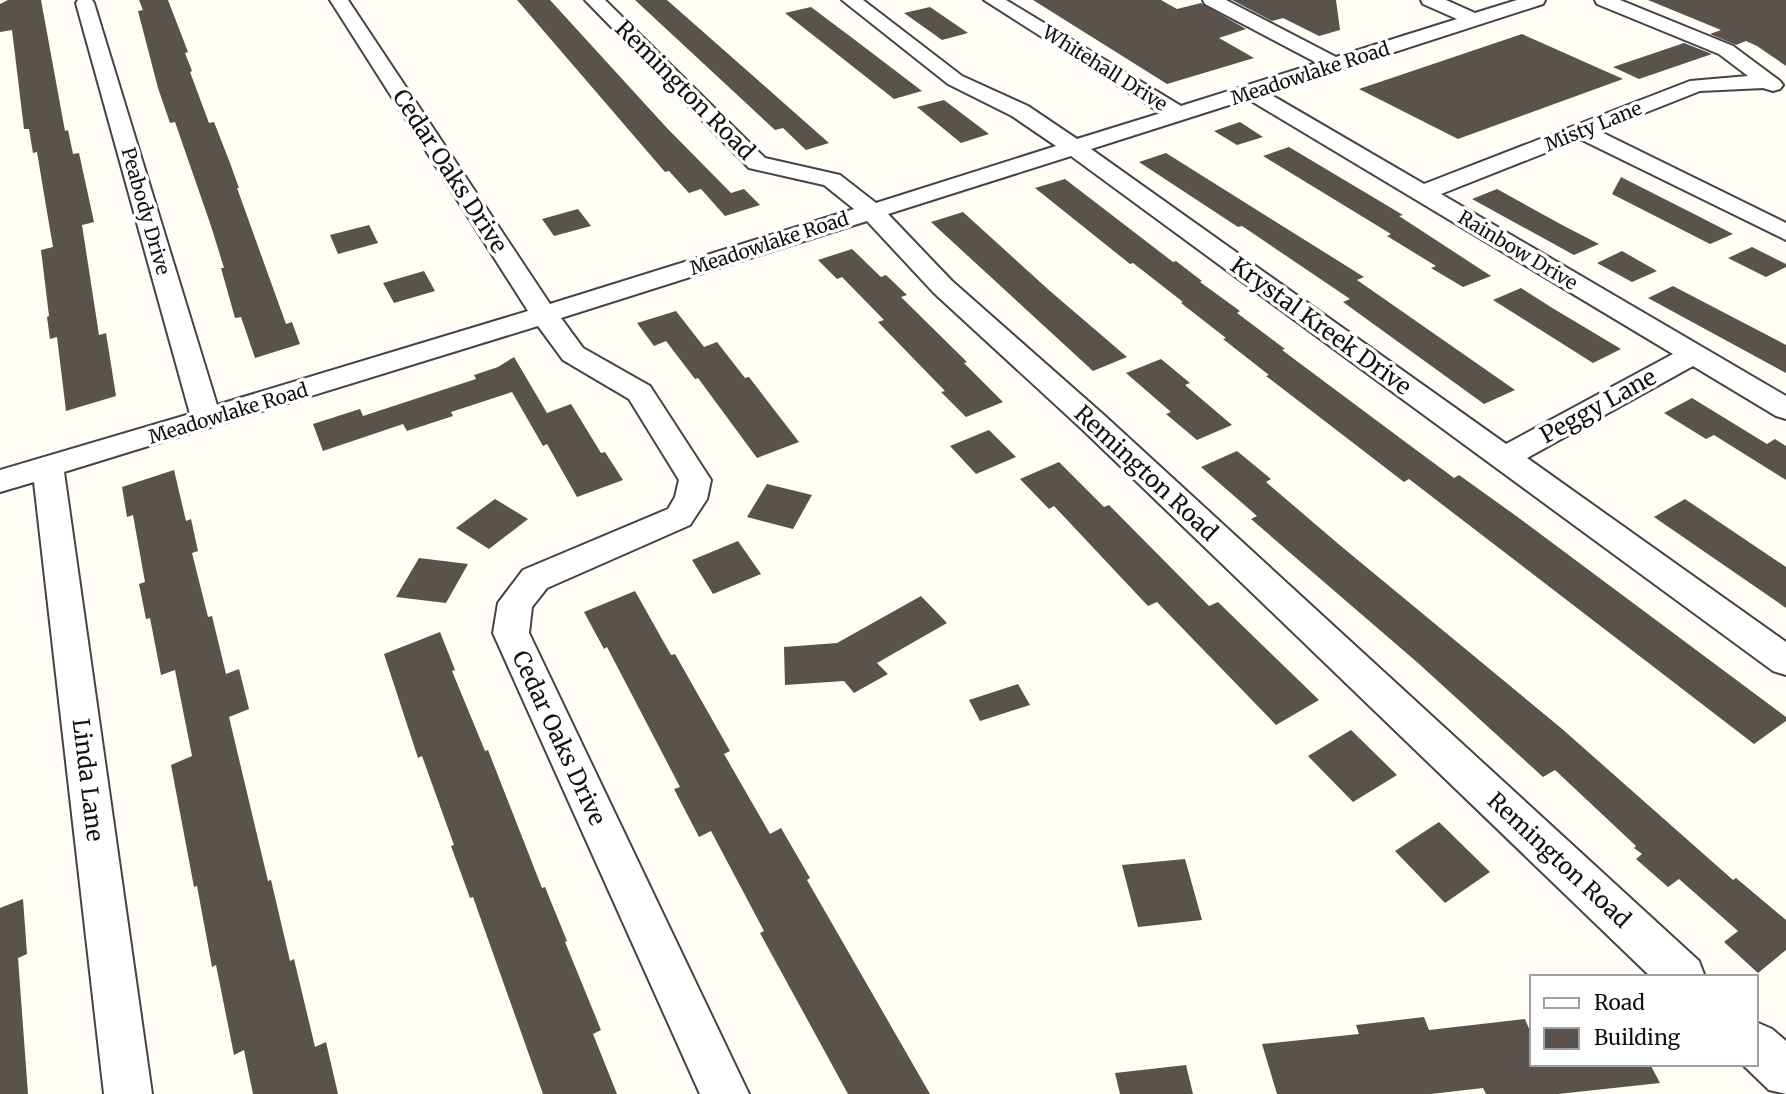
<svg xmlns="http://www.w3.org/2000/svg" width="1786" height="1094" viewBox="0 0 1786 1094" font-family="Merriweather,serif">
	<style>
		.building { fill: #5a524d }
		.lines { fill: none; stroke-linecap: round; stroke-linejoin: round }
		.minor-casing { stroke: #444; stroke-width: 4 }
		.minor { fill: #fff; fill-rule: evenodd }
		.labels { text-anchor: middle; stroke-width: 7; stroke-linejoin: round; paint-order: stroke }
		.far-street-label { font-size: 19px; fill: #111; stroke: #fff }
		.street-label { font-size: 23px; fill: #111; stroke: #fff }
	</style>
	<rect width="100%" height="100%" fill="#fffdf5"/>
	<!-- building -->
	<path class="building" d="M8 0H41L65 131 68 130 73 154 79 153 94 222 82 225 99 335 106 333 116 396 66 411 57 337 50 339 47 317 49 316 41 250 53 247 46 206 37 152 33 153 29 129H24L12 30 0 32V4Z
		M139 0H168L188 52 185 53 192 71 190 72 209 123 214 122 230 163 239 188H237L286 324 292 322 300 344 255 358 241 317 235 318 221 268H224L211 226 175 122 170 123 158 88 138 11 143 10Z
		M517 0H550L666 127 731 193 744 189 760 205 725 216 701 189 689 193 669 171 665 172Z
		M635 0H667L829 143 806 150 783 128 775 130Z
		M1033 0H1161L1177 9 1201 3 1246 29 1219 38 1254 58 1167 84Z
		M1232 0H1336L1340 30 1319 36 1283 18 1272 21Z
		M1648 0H1786V66L1757 46 1746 41 1736 45 1710 34 1721 30Z
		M811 7 855 40 922 91 894 99 785 13Z
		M930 7 968 33 942 40 904 13Z
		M1522 34 1623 79 1458 139 1359 89Z
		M1684 43 1712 54 1639 79 1613 67Z
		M944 100 989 134 961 143 917 107Z
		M1240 122 1263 137 1237 145 1214 131Z
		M1289 147 1403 215 1399 216 1491 276 1463 287 1431 268 1436 266 1387 236 1391 234 1263 156Z
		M1166 153 1364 277 1357 280 1515 390 1484 404 1343 302 1350 299 1242 226 1238 227 1139 162Z
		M1621 177 1698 216 1733 234 1710 244 1612 194Z
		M1065 179 1173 262 1176 261 1202 281 1200 282 1240 311 1237 313 1285 349 1282 350 1400 438 1454 478 1459 475 1519 518 1786 717V721L1754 744 1409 479 1404 482 1266 376 1269 375 1223 339 1226 338 1181 303 1183 302 1133 263 1130 264 1035 188Z
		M1497 189 1564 226 1599 244 1574 255 1472 199Z
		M578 209 591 226 554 236 542 219Z
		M963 212 1050 291 1127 357 1093 371 931 222Z
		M369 225 378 243 338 254 330 235Z
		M1752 247 1786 264V267L1766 277 1728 258Z
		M852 249 881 277 886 275 907 295 901 297 967 362 964 363 1003 402 966 417 941 392 945 391 878 322 884 320 842 277 837 279 818 260Z
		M1622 251 1657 271 1632 282 1597 263Z
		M424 271 435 291 394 303 383 283Z
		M1673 286 1786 345V373L1648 298Z
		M1521 288 1554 309 1621 349 1593 363 1493 300Z
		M676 311 704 347 717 342 745 378 749 377 799 442 757 458 698 378 695 379 666 341 654 346 637 323Z
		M514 357 547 413 571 404 601 453 605 452 623 480 577 497 547 444 543 446 512 392 451 412 453 416 407 431 403 424 323 451 313 424 360 409 363 416 476 379 474 375 498 367Z
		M1161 359 1190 383 1185 385 1232 425 1197 440 1166 414 1171 412 1126 373Z
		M1692 398 1767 444 1775 439 1786 446V480L1714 435 1706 439 1664 413Z
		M989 430 1016 457 976 474 950 446Z
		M1237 451 1271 479 1266 482 1342 547 1561 728 1733 880 1736 878 1786 920V950L1758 973 1724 942 1738 931 1679 879 1668 887 1636 859 1642 854 1634 848 1636 846 1555 770 1543 777 1418 663 1251 519 1257 516 1201 467Z
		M1059 462 1104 507 1109 505 1209 606 1218 602 1319 700 1276 725 1157 602 1148 606 1054 506 1049 509 1020 479Z
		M174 470 186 521 191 519 198 551 192 553 208 617 212 616 226 674 239 669 249 709 229 717 268 881 271 880 290 961 294 959 315 1047 326 1042 338 1094H253L244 1050 234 1055 216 965 212 967 197 886 194 887 171 765 192 756 175 670 161 675 150 618 146 619 139 584 145 582 133 515 127 517 122 487Z
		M767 484 812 495 793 529 747 517Z
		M495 499 528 519 489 549 456 528Z
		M1685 499 1786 567V608L1654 517Z
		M738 541 761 574 713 594 692 560Z
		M419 558 468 564 446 603 396 597Z
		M635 591 671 655 675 654 730 751 724 754 770 834 781 828 810 878 807 880 930 1094H848L760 933 764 931 711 831 699 837 674 789 680 787 607 647 604 649 584 612Z
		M921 596 947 623 877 663 888 674 854 693 844 681 785 685 784 647 837 643Z
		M440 632 455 670 452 671 485 751 488 750 542 888 545 887 567 941 565 942 601 1030 593 1034 617 1094H543L473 897 470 898 451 846 454 845 422 756 418 758 384 654Z
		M1018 684 1030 705 980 721 969 700Z
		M1351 730 1397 775 1353 802 1308 756Z
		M1439 822 1490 872 1445 903 1395 851Z
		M1185 859 1202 920 1138 927 1122 865Z
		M23 899 27 954 18 958 28 1094H0V908Z
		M1424 1017 1429 1030 1525 1019 1532 1036V1064H1650L1660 1083 1558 1094H1486L1483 1088 1431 1094H1277L1262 1044 1359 1034 1356 1025Z
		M1186 1065 1193 1094H1120L1115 1073Z"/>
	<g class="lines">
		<defs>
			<path id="minor" d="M78 0H92L94 3 217 405 528 311 330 0H348L550 304 854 209 824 185 749 168 585 0H605L765 158 840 175 876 203 1056 146 1012 116 948 84 842 0H863L962 76 1028 106 1077 139 1161 113 984 0H1006L1181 106 1317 63 1205 4 1203 0H1226L1336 57 1457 19 1423 4 1421 0H1446L1475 13 1517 0H1545L1543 4 1268 93 1424 184 1690 81 1748 76 1719 54 1597 4 1595 0H1620L1733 46 1780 81 1783 85 1780 89 1773 91 1763 88 1700 91 1599 131 1786 223V240L1580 139 1441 194 1786 396V419L1776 416 1693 366 1527 458 1786 642V675L1773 671 1071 156 888 214 952 281 1105 416 1699 961 1705 977H1651L1083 430 934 293 867 221 561 318 583 348 650 386 711 480 707 499 690 525 547 588 532 607 529 633 749 1094H700L493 633 498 603 523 570 668 509 675 497 679 480 629 399 563 360 538 326 64 472 152 1094H104L34 482 0 492V470L190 414 76 3ZM1248 99 1673 354 1506 444 1091 149Z
				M1756 1022 1772 1029 1786 1041V1094L1769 1090 1742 1064H1756Z"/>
		</defs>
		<!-- minor casing -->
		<use href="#minor" class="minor-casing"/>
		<!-- minor -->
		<use href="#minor" class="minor"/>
	</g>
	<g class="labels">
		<!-- far-street labels -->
		<g class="far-street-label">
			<text transform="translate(1105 68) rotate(32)" y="7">Whitehall Drive</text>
			<text transform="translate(1310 73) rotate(-18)" y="7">Meadowlake Road</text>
			<text transform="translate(1593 126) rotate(-22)" y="7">Misty Lane</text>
			<text transform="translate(146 211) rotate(74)" y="7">Peabody Drive</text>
			<text transform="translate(769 243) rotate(-18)" y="7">Meadowlake Road</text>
			<text transform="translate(1518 250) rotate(31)" y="7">Rainbow Drive</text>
			<text transform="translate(228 413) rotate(-17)" y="7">Meadowlake Road</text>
		</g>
		<!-- street labels -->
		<g class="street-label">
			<text transform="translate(685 90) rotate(45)" y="8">Remington Road</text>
			<text transform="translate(450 171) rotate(57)" y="8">Cedar Oaks Drive</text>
			<text transform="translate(1321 326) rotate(36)" y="8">Krystal Kreek Drive</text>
			<text transform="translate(1598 406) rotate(-29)" y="8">Peggy Lane</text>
			<text transform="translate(1146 473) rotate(43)" y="8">Remington Road</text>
			<text transform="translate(559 738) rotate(65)" y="8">Cedar Oaks Drive</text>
			<text transform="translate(88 780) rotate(83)" y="8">Linda Lane</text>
			<text transform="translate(1559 860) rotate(43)" y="8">Remington Road</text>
		</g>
	</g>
	<!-- legend -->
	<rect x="1530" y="975" width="228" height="91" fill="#ffffff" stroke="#a0a0a0" stroke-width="2"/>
	<rect x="1544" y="998" width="35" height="10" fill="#ffffff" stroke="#a0a0a0" stroke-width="2"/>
	<text x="1594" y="1010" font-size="21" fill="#111111">Road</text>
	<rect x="1544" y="1028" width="35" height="21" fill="#5a524d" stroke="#a0a0a0" stroke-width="2"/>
	<text x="1594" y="1045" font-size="21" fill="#111111">Building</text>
</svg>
